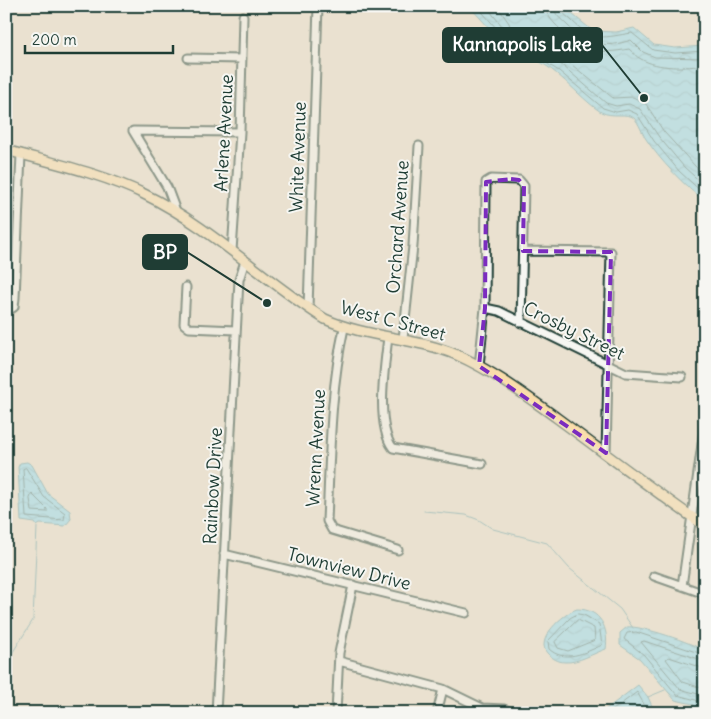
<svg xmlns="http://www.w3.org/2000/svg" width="711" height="719" viewBox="0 0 711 719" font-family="Delius,sans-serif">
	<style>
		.water { fill: url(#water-waves); stroke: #649ca7 }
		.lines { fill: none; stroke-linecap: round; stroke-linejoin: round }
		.shore { stroke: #4d7c80; stroke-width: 1 }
		.stream { stroke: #649ca7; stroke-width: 1 }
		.minor-casing { stroke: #1f3d34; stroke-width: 11 }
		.major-casing { stroke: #1f3d34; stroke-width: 12 }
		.minor { stroke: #f6f6f2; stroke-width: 7 }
		.major { stroke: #faddab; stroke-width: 9 }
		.marked { fill: none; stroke: #7b2cbf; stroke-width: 4; stroke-dasharray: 10 6; stroke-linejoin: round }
		.labels { text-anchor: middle; stroke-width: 4; stroke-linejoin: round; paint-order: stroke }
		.street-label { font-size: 18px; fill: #1f3d34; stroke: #f6f6f2 }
		.leader { fill: none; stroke: #1f3d34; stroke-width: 2 }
		.callout-dot { fill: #1f3d34; stroke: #f6f6f2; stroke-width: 2 }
		.callout { fill: #1f3d34; stroke: #1f3d34; stroke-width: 2 }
		.callout-label { font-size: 19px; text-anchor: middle; font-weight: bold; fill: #fff }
	</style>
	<defs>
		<pattern id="water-waves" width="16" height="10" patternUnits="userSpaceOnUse" patternTransform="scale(1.25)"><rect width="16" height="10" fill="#92dbf3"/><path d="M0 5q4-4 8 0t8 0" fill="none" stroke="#7dbdd1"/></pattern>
	</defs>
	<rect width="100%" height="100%" fill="#eae1d0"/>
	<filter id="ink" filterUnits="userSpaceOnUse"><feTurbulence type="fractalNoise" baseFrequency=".02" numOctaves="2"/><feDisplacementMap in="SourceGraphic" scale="10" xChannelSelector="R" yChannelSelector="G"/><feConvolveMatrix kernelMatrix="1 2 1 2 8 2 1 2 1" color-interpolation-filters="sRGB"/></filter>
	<g filter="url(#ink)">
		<!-- water -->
		<path class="water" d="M469 6H562L593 31 616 32 634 28 654 45 675 48 705 46V201C686 188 658 158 646 139 642 133 639 123 634 118 627 112 612 118 601 112 578 97 554 64 528 57 518 55 507 63 497 58L492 31Z
			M27 462 32 465 48 494 70 511 71 519 65 526 40 524 37 526 35 523 21 521 18 467 20 463Z
			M577 609C601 609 609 629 606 649 594 653 578 663 565 662 558 662 552 658 548 654 533 640 564 613 577 609Z
			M627 627C640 625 693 643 705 651V713H699L693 704 675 700 640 659 620 645V633Z
			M638 685 648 697 655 713H601Z"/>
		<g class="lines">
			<!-- shore -->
			<path class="shore" d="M477 6 497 29 502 54 530 53 559 71 603 108 616 112 628 110 637 114 654 141 679 171 705 195
				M486 6 502 26 506 47H533L563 66 606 103 616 106 629 104 640 109 659 137 684 167 705 186
				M497 6 509 23 513 39H532L551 48 613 98 633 97 646 104 664 132 705 177
				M546 6C547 17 553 22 560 29 583 51 598 55 629 49 633 52 636 57 641 59 658 69 686 68 705 65
				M554 6C554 15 561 19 567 25 587 45 604 49 631 40L643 52 655 57 705 58
				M560 6C561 13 567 16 572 21 595 43 604 37 632 33L653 50 675 53 705 51
				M26 468 44 497 65 513 64 520 26 517 23 469Z
				M32 494 47 509V512L32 511 30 499Z
				M578 614 584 615 599 624 602 645C585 653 564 663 549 649L548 641 570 618Z
				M578 620 594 628 595 640 568 651 558 648 555 642Z
				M705 661 644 641 641 642 680 689 698 694 705 700
				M705 669 669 657 666 659 683 682 705 689
				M609 713 637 692 649 713
				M703 713 702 707 696 700 677 695 644 655 624 639 627 633 636 632 705 655"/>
			<!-- stream -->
			<path class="stream" d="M424 511 466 515 479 520 493 529 547 543 569 568 620 609 633 628
				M6 663 33 620 37 527
				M648 697 665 690"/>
			<defs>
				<path id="minor" d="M188 58 242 59
					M176 211 167 187 133 131 240 132
					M232 251 240 132 243 16
					M523 251 611 252 606 453
					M186 287 184 324 189 328 236 330
					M308 308 318 6
					M485 308 499 311 626 373 682 377
					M6 312 14 307 15 298 21 154
					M344 328C330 391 330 457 327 521L332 530 398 550
					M388 337C385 365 375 425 393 448L482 464
					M403 339 413 246 419 146
					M479 366 485 308 486 182 491 179 519 180 524 186 521 323
					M224 554 466 613
					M654 576 705 594
					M682 586 705 423
					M339 661 443 689 482 708 504 709 512 713
					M216 713 239 280 245 261
					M336 713 339 653 353 585
					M437 713 443 689"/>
				<path id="major" d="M6 150C52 163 101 173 144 194 210 226 263 280 325 319 367 338 414 337 457 355 493 371 525 395 557 418 606 454 654 491 705 526"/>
			</defs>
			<!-- minor casing -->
			<use href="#minor" class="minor-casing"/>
			<!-- major casing -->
			<use href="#major" class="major-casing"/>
			<!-- minor -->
			<use href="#minor" class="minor"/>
			<!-- major -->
			<use href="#major" class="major"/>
		</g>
	</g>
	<!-- marked area -->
	<path d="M0 0H711V719H0ZM511 179 519 180 524 186 523 251 611 252 606 453 479 366 485 308 486 182Z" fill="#eae1d0" fill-opacity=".55" fill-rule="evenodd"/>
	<path class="marked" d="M511 179 519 180 524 186 523 251 611 252 606 453 479 366 485 308 486 182Z"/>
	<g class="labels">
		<!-- street labels -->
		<g class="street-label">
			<text transform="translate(224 133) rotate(-87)" y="6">Arlene Avenue</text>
			<text transform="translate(298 157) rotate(-88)" y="6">White Avenue</text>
			<text transform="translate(398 227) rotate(-86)" y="6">Orchard Avenue</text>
			<text transform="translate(393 321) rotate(15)" y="6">West C Street</text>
			<text transform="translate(574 331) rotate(26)" y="6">Crosby Street</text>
			<text transform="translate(316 448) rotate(-87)" y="6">Wrenn Avenue</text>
			<text transform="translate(213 486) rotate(-87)" y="6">Rainbow Drive</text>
			<text transform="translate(349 569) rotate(14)" y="6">Townview Drive</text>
		</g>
	</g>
	<!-- callouts -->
	<path class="leader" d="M644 98L602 45M267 303L187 252"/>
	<g class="callout-dot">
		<circle cx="644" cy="98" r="5"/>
		<circle cx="267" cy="303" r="5"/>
	</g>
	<g class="callout">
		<rect x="443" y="28" width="159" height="34" rx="5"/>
		<rect x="143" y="235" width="44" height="34" rx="5"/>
	</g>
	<g class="callout-label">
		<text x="522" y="51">Kannapolis Lake</text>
		<text x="165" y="259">BP</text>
	</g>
	<!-- margin -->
	<rect width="711" height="719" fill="none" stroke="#f6f6f2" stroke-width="25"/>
	<rect x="12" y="12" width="686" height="694" fill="none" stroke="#1f3d34" stroke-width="2" filter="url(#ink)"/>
	<!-- scale -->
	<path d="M25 45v8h148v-8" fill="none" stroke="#1f3d34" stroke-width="2.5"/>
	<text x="32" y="45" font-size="15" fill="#1f3d34" stroke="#f6f6f2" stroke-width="4" paint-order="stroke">200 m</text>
</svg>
